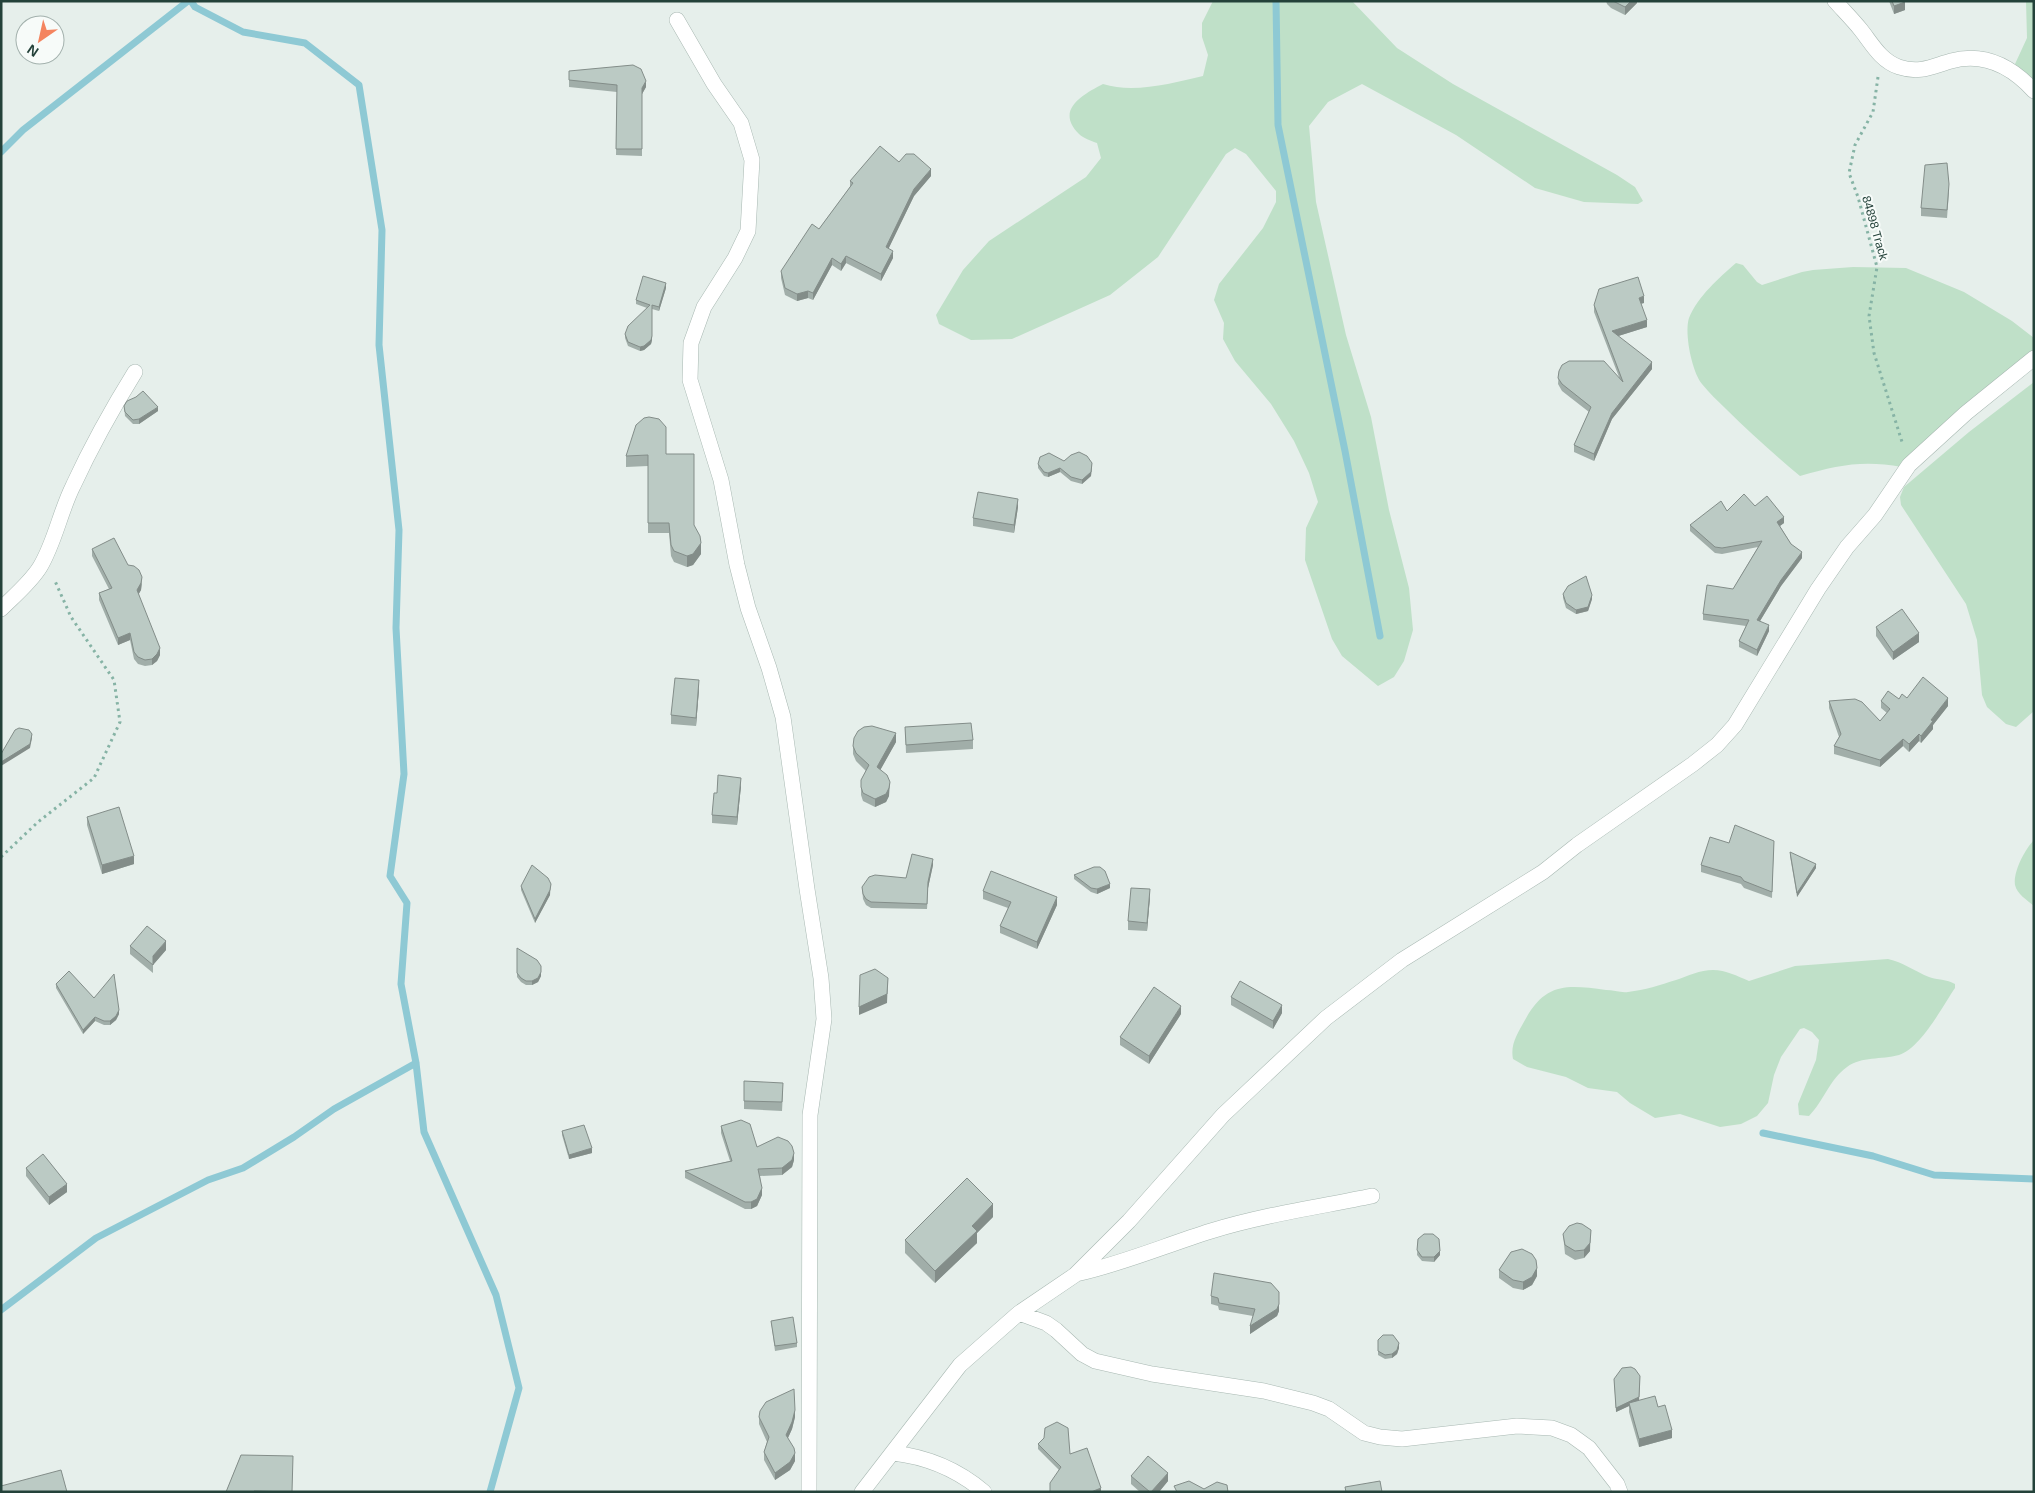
<svg xmlns="http://www.w3.org/2000/svg" width="2035" height="1493" viewBox="0 0 2035 1493" font-family="Arial,sans-serif">
	<style>
		.green { fill: #bfe0c8 }
		.lines { fill: none; stroke-linecap: round; stroke-linejoin: round }
		.stream { stroke: #8ec9d4; stroke-width: 7 }
		.street-casing { stroke: #a8b8b2; stroke-width: 16 }
		.path { stroke: #86b3a5; stroke-width: 3; stroke-dasharray: 2.5 4; stroke-linecap: butt }
		.street { stroke: #fff; stroke-width: 15 }
		.wall { fill: #a1aea9 }
		.shaded-wall { fill: #838d89 }
		.building { fill: #bbcac4; stroke: #838d89 }
		.labels { text-anchor: middle; stroke-width: 4; stroke-linejoin: round; paint-order: stroke }
		.street-label { font-size: 12px; fill: #24423a; stroke: #f7fbf9 }
	</style>
	<rect width="100%" height="100%" fill="#e6efeb"/>
	<!-- green -->
	<path class="green" d="M1213 1H1352L1397 48 1453 84 1617 175 1635 187 1643 201 1638 204 1584 202 1535 188 1456 135 1362 84 1328 102 1309 126 1316 202 1346 335 1371 417 1389 510 1409 588 1413 630 1404 661 1394 677 1378 686 1342 656 1332 639 1305 560 1306 528 1318 502 1309 473 1294 441 1271 404 1235 361 1223 339 1224 323 1214 300 1219 284 1263 228 1276 202V191L1246 154 1235 148 1226 154 1158 257 1110 295 1012 339 971 340 939 324 936 315 963 270 989 241 1086 177 1101 158 1097 143C1091 141 1083 138 1079 134 1055 110 1082 95 1103 84 1134 94 1172 83 1203 76L1208 55 1202 37V23Z
		M2026 1H2034V85L2015 64 2027 38Z
		M1736 263 1743 265 1757 282 1762 285 1802 272 1813 270 1853 267 1906 268 1964 292 2012 321 2034 338V354L1902 467C1863 460 1838 465 1800 476 1774 454 1750 433 1726 409 1718 401 1709 393 1702 384 1692 372 1684 333 1689 318 1698 296 1719 278 1736 263Z
		M2034 382V711L2016 727 2006 724 1987 707 1982 695 1977 640 1966 604 1901 505 1900 497 1904 487 1969 432Z
		M2034 840V906C2027 900 2017 894 2015 885 2013 872 2025 849 2034 840Z
		M1888 959C1903 962 1914 971 1929 977 1937 980 1947 979 1955 984V988C1942 1007 1921 1048 1899 1055 1881 1060 1862 1056 1847 1067 1829 1080 1824 1101 1809 1116L1799 1115 1798 1104 1816 1060 1819 1040 1812 1032 1804 1028 1800 1029 1781 1057 1774 1075 1768 1103 1757 1116 1741 1124 1720 1127 1680 1114 1655 1118 1630 1103 1617 1092 1588 1088 1566 1077 1527 1067 1513 1059C1510 1044 1518 1033 1525 1020 1546 982 1567 985 1606 990 1613 990 1621 993 1628 992 1645 990 1660 985 1676 980 1688 976 1700 970 1713 970 1726 970 1737 976 1749 981L1795 966Z"/>
	<g class="lines">
		<!-- stream -->
		<path class="stream" d="M191 1 195 7 243 32 305 43 359 85 382 230 379 345 399 530 396 628 404 774 390 876 407 903 401 984 416 1063 424 1132 496 1295 519 1388 490 1492
			M1276 1 1278 125 1345 451 1380 636
			M1 152 23 130 188 1
			M1763 1133 1873 1156 1934 1175 2034 1179
			M1 1310 96 1238 208 1180 243 1168 294 1137 334 1109 416 1063"/>
		<defs>
			<path id="street" d="M1835 1C1844 11 1853 20 1861 30 1872 44 1881 61 1899 67 1920 74 1933 66 1951 61 1984 52 2012 67 2034 91
				M677 20 714 84 741 123 752 160 748 231 735 258 704 307 691 343 690 380 721 480 737 565 748 608 769 668 783 717 807 889 821 978 824 1019 810 1115 809 1492
				M1 609C14 596 30 583 40 567 55 542 60 512 73 486 91 447 112 409 135 372
				M1076 1274C1122 1264 1166 1245 1211 1231 1263 1215 1318 1207 1372 1196
				M1019 1313 1046 1323 1056 1330 1082 1354 1095 1361 1152 1374 1264 1391 1313 1403 1329 1409 1364 1433 1380 1437 1402 1439 1517 1426 1552 1428 1571 1435 1589 1448 1617 1484 1620 1492
				M893 1453C928 1457 957 1469 984 1492
				M862 1492 960 1365 1019 1313 1075 1275 1129 1221 1223 1115 1326 1018 1402 960 1543 872 1577 845 1693 764 1717 745 1735 725 1818 589 1847 547 1875 515 1909 465 1966 413 2034 358"/>
		</defs>
		<!-- street casing -->
		<use href="#street" class="street-casing"/>
		<!-- path -->
		<path class="path" d="M1878 77 1873 112 1855 145 1849 173 1858 197 1877 267 1869 316 1874 353 1903 445
			M1 857 38 822 94 778 120 722 114 680 71 617 55 581"/>
		<!-- street -->
		<use href="#street" class="street"/>
	</g>
	<!-- wall -->
	<path class="wall" d="M1606 1H1637V3L1625 15 1611 8 1607 4Z
		M1889 1H1906L1905 2V10L1894 14Z
		M569 71 646 87 642 94V156L616 155 617 92 569 87Z
		M899 162 931 176 914 196 888 249 893 258 881 281 846 263 841 271 832 265 813 300 808 298 797 301 785 295 781 278V271L819 229 850 187V181Z
		M1949 192 1947 218 1921 216V208Z
		M666 288 659 311 652 309V340L651 344 644 350 640 351 628 346 625 338V334L647 308 636 304V300Z
		M1644 303 1641 304 1647 327 1618 336 1652 369 1612 419 1594 461 1574 452V445L1589 412 1562 391 1558 384 1559 371 1619 377 1594 312V305Z
		M124 406 158 411 139 424H133L125 416Z
		M666 454 694 525 701 554 693 565 687 567 674 562 671 556 669 533H648V466L626 467V456Z
		M1064 461 1092 467 1091 476 1082 484 1071 481 1060 472 1048 477 1044 476 1038 468V464Z
		M1755 506 1784 523 1780 526 1791 544 1802 558 1781 586 1760 621 1769 631 1757 656 1739 647V641L1746 626 1703 620V614L1733 589 1758 547 1722 554 1715 553 1690 531V525L1727 511Z
		M1018 507 1014 533 973 526V518Z
		M92 549 128 565 142 584 141 590 138 595 160 655 157 661 152 665 145 666 138 664 134 659 130 640 118 645 99 600V593L109 589 92 556Z
		M1563 594 1592 599 1588 611 1576 614 1566 608 1563 598Z
		M1876 627 1919 642 1893 660 1876 636Z
		M699 689 696 726 671 724V715Z
		M1907 698 1948 706 1933 725V729L1921 743 1919 741 1909 752 1903 746 1880 767 1834 754V746L1839 737 1829 708V701L1880 721 1887 713 1881 708V701Z
		M905 727 973 740V749L906 753Z
		M896 742 880 770 889 796 886 802 875 807 863 801 861 795V780L866 771 856 761 853 754V746Z
		M741 786 737 825 712 823V815L717 793Z
		M87 817 134 864 102 874 87 825Z
		M1774 841 1772 898 1744 888 1741 884 1701 872V865L1729 843Z
		M1790 852 1816 868 1797 897 1790 856Z
		M933 865 928 888 927 909 871 908 866 905 863 899 862 887 906 878Z
		M1074 875 1110 888 1097 894 1091 892 1074 879Z
		M551 884 550 895 535 923 521 890V886Z
		M983 891 1057 905 1037 949 1000 933V926L1008 908 983 899Z
		M1150 897 1147 931 1128 930V921Z
		M130 946 166 950 153 965V973L130 954Z
		M517 948 541 976 538 982 532 985H526L521 982 517 977Z
		M56 984 94 998 119 1014 116 1020 110 1025H104L95 1021 83 1034 56 988Z
		M1231 997 1282 1013 1273 1029 1231 1005Z
		M1181 1014 1149 1064 1120 1045V1037Z
		M744 1081 783 1091 782 1111 744 1109Z
		M721 1126 757 1147 794 1160 792 1167 782 1175 760 1176 762 1195 757 1206 751 1209H745L685 1178V1171L730 1161 721 1133Z
		M562 1131 592 1153 569 1159 562 1135Z
		M26 1168 67 1192 49 1205 26 1176Z
		M993 1217 977 1233V1243L935 1283 905 1253V1240Z
		M1591 1230 1590 1251 1584 1258 1575 1260 1565 1254 1563 1234Z
		M1418 1239 1440 1255 1434 1262 1422 1261 1417 1255Z
		M1499 1270 1537 1276 1532 1285 1523 1290 1513 1288 1499 1278Z
		M1211 1296 1279 1311 1277 1316 1250 1334 1253 1316 1219 1310 1218 1306 1211 1304Z
		M771 1321 797 1343V1347L775 1351Z
		M1378 1340 1399 1348 1397 1354 1392 1358 1385 1359 1378 1355Z
		M1614 1379 1639 1401 1658 1407 1672 1438 1639 1447 1629 1412V1406L1616 1412Z
		M759 1417H795L792 1429 788 1438 795 1461 790 1470 775 1480 764 1460V1452L767 1442 759 1424Z
		M1038 1444 1070 1454 1101 1492 1059 1470 1038 1449Z
		M241 1455 292 1492H226Z
		M1131 1476 1168 1481 1159 1492H1140L1131 1484Z"/>
	<!-- shaded-wall -->
	<path class="shaded-wall" d="M1631 1H1637V3L1625 15V7Z
		M1905 1H1906L1905 2V10L1894 14V6Z
		M646 81V87L642 94V156V88Z
		M931 169V176L914 196 886 254V247L914 189Z
		M893 251V258L881 281V274Z
		M846 256V263L841 271V264Z
		M832 258V265L813 300V293Z
		M666 283V288L659 311V307Z
		M808 291V298L797 301V294Z
		M1644 296V303L1639 304V298Z
		M1647 320V327L1612 338V331Z
		M652 336V340L651 344 644 350 640 351V347Z
		M1652 362V369L1612 419 1594 461V454L1612 413Z
		M158 407V411L139 424V419Z
		M1092 463 1091 476 1082 484V480Z
		M1060 468V472L1048 477V473Z
		M1018 499V507L1014 533V525Z
		M1784 517V523L1777 528V522Z
		M701 543V554L693 565 687 567V556Z
		M1802 552V558L1781 586 1757 626V620L1781 580Z
		M142 577 141 590 137 597V590Z
		M1592 595V599L1588 611 1576 614V610Z
		M1769 625V631L1757 656V650Z
		M130 633V640L118 645V638Z
		M1919 633V642L1893 660V652Z
		M160 648V655L157 661 152 665V659Z
		M699 680V689L696 726V718Z
		M1948 698V706L1933 725V729L1921 743V736L1931 720Z
		M896 733V742L877 776V767Z
		M32 734V738L30 748 1 766V762Z
		M1919 734V741L1909 752V744Z
		M1903 739V746L1880 767V760Z
		M741 778V786L737 825V817Z
		M890 782 889 796 886 802 875 807V799Z
		M134 856V864L102 874V865Z
		M933 859V865L928 888 927 909 928 882Z
		M1816 864V868L1797 897V893Z
		M1110 884V888L1097 894V889Z
		M1150 889V897L1147 931V923Z
		M550 890V895L535 923V919Z
		M1057 897V905L1037 949V942Z
		M166 941V950L153 965V956Z
		M541 972V976L538 982 532 985V981Z
		M888 978 887 1003 859 1015V1007Z
		M1282 1005V1013L1273 1029V1021Z
		M1181 1006V1014L1149 1064V1056Z
		M119 1010V1014L116 1020 110 1025V1021Z
		M95 1017V1021L83 1034V1030Z
		M592 1148V1153L569 1159V1155Z
		M794 1153V1160L792 1167 782 1175V1168Z
		M67 1184V1192L49 1205V1197Z
		M762 1188V1195L757 1206 751 1209V1202Z
		M993 1204V1217L977 1233V1243L935 1283V1271L972 1226Z
		M1590 1243V1251L1584 1258V1250Z
		M1440 1251V1255L1434 1262V1257Z
		M1537 1268V1276L1532 1285 1523 1290V1282Z
		M1279 1304V1311L1277 1316 1250 1334V1326Z
		M1399 1343V1348L1397 1354 1392 1358V1354Z
		M1640 1376 1639 1402 1629 1403V1406L1616 1412V1408Z
		M795 1410V1417L792 1429 786 1442V1435Z
		M1672 1430V1438L1639 1447V1439Z
		M795 1453V1461L790 1470 775 1480V1473Z
		M1168 1473V1481L1159 1492H1151Z
		M1101 1488V1492H1091Z"/>
	<!-- building -->
	<path class="building" d="M1613 1H1631L1625 7Z
		M1892 1H1905V2L1894 6Z
		M633 65 641 69 646 81 642 88V149H616L617 85 569 80V71Z
		M880 146 899 162 906 154H914L931 169 914 189 886 247 893 251 881 274 846 256 841 264 832 258 813 293 808 291 797 294 785 288 781 271 812 224 819 229 853 183 850 181Z
		M1947 163 1949 184 1947 210 1921 208 1925 165Z
		M643 276 666 283 659 307 652 305V336L651 340 644 346 640 347 628 342 625 334 628 326 650 305 636 300Z
		M1638 277 1644 296 1639 298 1647 320 1612 331 1652 362 1612 413 1594 454 1574 445 1591 407 1562 384 1558 378 1559 371 1562 365 1569 361H1604L1623 382 1594 305 1599 289Z
		M143 391 158 407 139 419 133 420 125 412 124 406 127 401 136 397Z
		M649 417 659 419 666 427V454H694V525L700 536 701 543 693 554 687 556 674 551 671 545 669 523H648V455L626 456 636 425 644 418Z
		M1079 452 1087 456 1092 463 1091 472 1082 480 1071 477 1060 468 1048 473 1044 472 1038 464 1040 457 1049 453 1064 461 1071 455Z
		M978 492 1018 499 1014 525 973 518Z
		M1744 494 1755 506 1767 496 1784 517 1777 522 1791 544 1802 552 1781 580 1757 620 1769 625 1757 650 1739 641 1749 620 1703 614 1707 585 1733 589 1762 541 1722 548 1715 547 1690 525 1721 501 1727 511Z
		M114 538 128 565 134 566 139 570 142 577 141 583 137 590 160 648 157 654 152 659 145 660 138 657 134 652 130 633 118 638 99 593 112 588 92 549Z
		M1586 576 1592 595 1588 607 1576 610 1566 603 1563 594 1568 586Z
		M1902 609 1919 633 1893 652 1876 627Z
		M1923 677 1948 698 1931 720 1933 721 1921 736 1919 734 1909 744 1903 739 1880 760 1834 746 1841 734 1829 701 1855 699 1862 702 1880 721 1890 709 1881 701 1888 691 1899 699 1902 694 1907 698Z
		M675 678 699 680 696 718 671 715Z
		M971 723 973 740 906 745 905 727Z
		M872 726 896 733 877 767 887 775 890 782 889 788 886 794 875 799 863 793 861 787V780L869 765 856 753 853 746 854 738 858 731 864 727Z
		M19 728 29 730 32 734 30 744 1 762V754L15 730Z
		M718 775 741 778 737 817 712 815 714 793H717Z
		M119 807 134 856 102 865 87 817Z
		M1735 825 1774 841 1772 892 1744 881 1741 877 1701 865 1710 837 1729 843Z
		M1790 852 1816 864 1797 893Z
		M912 854 933 859 928 882 927 904 871 902 866 899 863 894 862 887 869 877 875 875 906 878Z
		M532 865 548 878 551 884 550 890 535 919 521 886Z
		M1094 867H1100L1105 871 1110 884 1097 889 1091 888 1074 875Z
		M991 871 1057 897 1037 942 1000 926 1011 902 983 891Z
		M1131 888 1150 889 1147 923 1128 921Z
		M147 926 166 941 153 956V965L130 946Z
		M517 948 537 960 541 966V972L538 978 532 981H526L521 978 517 973Z
		M875 969 888 978 887 994 859 1007 860 975Z
		M69 971 94 998 114 974 119 1010 116 1016 110 1021H104L95 1017 83 1030 56 984Z
		M1240 981 1282 1005 1273 1021 1231 997Z
		M1154 987 1181 1006 1149 1056 1120 1037Z
		M744 1081 783 1083 782 1102 744 1101Z
		M741 1120 750 1124 757 1147 778 1137 788 1141 792 1146 794 1153 792 1160 782 1168 758 1169 762 1188 757 1199 751 1202H745L685 1171 732 1161 721 1126Z
		M584 1125 592 1148 569 1155 562 1131Z
		M43 1154 67 1184 49 1197 26 1168Z
		M967 1178 993 1204 972 1226 977 1231 935 1271 905 1240Z
		M1577 1223 1582 1224 1591 1230 1590 1243 1584 1250 1575 1251 1565 1245 1563 1234 1569 1226Z
		M1424 1234H1433L1439 1239 1440 1251 1434 1257H1422L1417 1250 1418 1239Z
		M1522 1249 1532 1254 1536 1260 1537 1268 1532 1277 1523 1282 1513 1280 1499 1270 1511 1252Z
		M1214 1273 1271 1283 1279 1292V1304L1277 1309 1250 1326 1255 1309 1219 1303 1218 1298 1211 1296Z
		M793 1317 797 1343 775 1346 771 1321Z
		M1383 1335H1393L1399 1343 1397 1350 1392 1354 1385 1355 1378 1351V1340Z
		M1631 1367 1635 1369 1640 1376 1639 1397 1616 1408 1614 1379 1622 1368Z
		M794 1389 795 1410 792 1422 786 1435 794 1448 795 1453 790 1462 775 1473 764 1452 769 1437 759 1417 760 1411 766 1402Z
		M1655 1396 1658 1407 1665 1405 1672 1430 1639 1439 1629 1403Z
		M1057 1422 1068 1428 1070 1454 1087 1448 1101 1488 1091 1492H1050V1483L1061 1467 1038 1444 1044 1438 1045 1428Z
		M241 1455 293 1456 292 1492 254 1491 253 1492H226Z
		M1148 1456 1168 1473 1151 1492H1150L1131 1476Z
		M61 1470 67 1492H1V1486Z
		M1189 1481 1204 1489 1217 1482 1227 1485 1228 1492H1177L1174 1486Z
		M1380 1481 1382 1492H1346L1345 1487Z"/>
	<g class="labels">
		<!-- street labels -->
		<g class="street-label">
			<text transform="translate(1875 228) rotate(74)" y="4">84898 Track</text>
		</g>
	</g>
	<!-- border -->
	<rect width="2035" height="1493" fill="none" stroke="#24423a" stroke-width="5"/>
	<!-- north arrow -->
	<g transform="translate(40 40) rotate(214)"><circle r="24" fill="#f7fbf9" stroke="#a3b1ad"/>
	<path d="M0-4L9 19L0 12L-9 19Z" fill="#f4845f"/>
	<text y="-8" font-size="14" font-weight="bold" text-anchor="middle" fill="#24423a">N</text>
	</g>
</svg>
